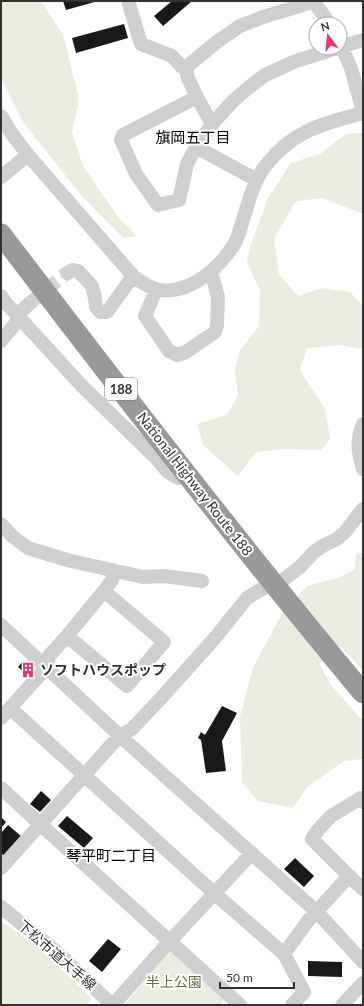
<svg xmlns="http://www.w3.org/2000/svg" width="364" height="1006" viewBox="0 0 364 1006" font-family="Lato,'Noto Sans JP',sans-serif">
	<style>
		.green { fill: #e9ecde }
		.building { fill: #191919 }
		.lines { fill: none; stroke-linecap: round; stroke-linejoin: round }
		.minor-tunnel { stroke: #d6d6d6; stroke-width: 14; stroke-dasharray: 14 7; stroke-linecap: butt }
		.minor { stroke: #cfcfcf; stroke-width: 14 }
		.highway { stroke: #999; stroke-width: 21 }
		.labels { text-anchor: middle; stroke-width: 4; stroke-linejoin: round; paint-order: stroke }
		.shield { fill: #fff; stroke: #707070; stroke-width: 1 }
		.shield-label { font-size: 13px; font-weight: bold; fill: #323232 }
		.street-label { font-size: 14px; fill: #323232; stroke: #fff }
		.poi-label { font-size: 14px; font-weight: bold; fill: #323232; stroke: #fff; text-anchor: start }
		.park-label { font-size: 14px; fill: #62703d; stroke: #fff }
		.neighbourhood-label { font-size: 15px; fill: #000; stroke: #fff }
	</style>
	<rect width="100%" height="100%" fill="#fff"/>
	<!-- green -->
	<path class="green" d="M1 1H41L63 35 79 99 72 133 83 166 118 217 136 236 123 238 81 195 23 122 1 78Z
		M363 133V214L323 198 296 201 274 238 279 274 298 296 322 288 350 292 363 306V349L339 345 307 348 300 370 325 409 330 439 321 450 286 449 256 452 238 476 203 445 197 424 227 415 238 396 235 369 240 350 259 326 260 290 247 262 251 244 268 198 291 163 320 154 346 134Z
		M363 552V671L354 660 339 646 320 664 330 684 363 721V759L344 761 307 787 293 808 258 801 242 782 240 716 253 668 281 615 307 586 338 578 355 569 356 555Z
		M1 921 38 947 92 999 86 1005H1Z
		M172 949 227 998 221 1005H124Z"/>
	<!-- building -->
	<path class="building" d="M63 1H98L66 10Z
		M172 1H192L163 26 154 16Z
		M124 24 128 38 76 53 72 38Z
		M23 661 37 674 32 679 18 667Z
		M222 706 237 713 222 741 226 771 206 773 201 740 198 738 201 732 205 735Z
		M41 791 51 800 40 812 30 804Z
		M67 816 93 838 84 848 58 826Z
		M1 817 6 822 1 828Z
		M8 825 21 836 4 856 1 853V833Z
		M295 858 314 876 304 887 284 869Z
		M108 939 121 949 102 972 89 961Z
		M308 961 342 962V977L308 976Z"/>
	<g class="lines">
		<!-- minor-tunnel -->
		<path class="minor-tunnel" d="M30 303 67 273"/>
		<!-- minor -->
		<path class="minor" d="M312 1 303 5 266 16 240 26 218 41 190 64 186 69 188 78 197 97 123 135 121 140 136 174 158 205 179 200 187 164 196 147 213 123 233 101 248 88 265 75 296 61 363 40
			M313 1 330 24
			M129 4 141 44 172 56 181 66 186 69
			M340 43 351 68 363 112
			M197 97 208 117 213 123
			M1 116 12 134 28 155 134 277C141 282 148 287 156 289 183 296 212 275 228 253 231 249 234 245 236 241 246 216 249 187 266 165 294 130 322 124 363 113
			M196 147 257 180
			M1 177 28 155
			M67 273 73 270 78 271 92 286 95 298 96 307 100 312H107L128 283 134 277
			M156 290 145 316 169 351 177 355 186 352 215 332 217 325 218 297 213 279 208 274
			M1 296 6 303 82 386 157 459 167 471 178 478 186 474
			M1 341 16 323 17 315 30 303
			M363 424C356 441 358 452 363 469
			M1 524 12 536 28 548 67 560 143 577 164 576 202 581
			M1 625 120 736 317 912 363 962
			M67 636 127 686 164 642 104 591
			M10 708 214 893 284 954
			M1 718 47 667 49 656 67 636 104 591 112 580 115 571
			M1 788 40 824 240 1005
			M363 802 361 798 331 816 318 830 312 839 349 876 363 889
			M1 868 113 743 120 736 132 729 162 697 215 638 247 598 260 590 283 580 300 567 314 552 324 545 337 539 345 532 363 509
			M1 907 57 952 112 1005
			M113 1005 169 942 252 853
			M292 1005 304 992 284 954 307 922 349 876
			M342 1005 363 983"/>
		<!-- highway -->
		<path class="highway" d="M1 234C119 389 238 543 363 693"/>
	</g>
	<!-- icons -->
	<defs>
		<symbol id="building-bare" viewBox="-9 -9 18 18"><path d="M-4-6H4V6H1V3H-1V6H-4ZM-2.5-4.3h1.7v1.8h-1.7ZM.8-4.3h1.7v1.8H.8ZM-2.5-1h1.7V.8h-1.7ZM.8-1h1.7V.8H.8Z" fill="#ea336d" stroke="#fff" stroke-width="2.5" paint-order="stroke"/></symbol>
	</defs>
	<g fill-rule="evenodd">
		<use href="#building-bare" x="17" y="659" width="22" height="22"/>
	</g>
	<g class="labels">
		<!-- shield labels -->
		<rect class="shield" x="105" y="378" width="32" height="22" rx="3"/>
		<g class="shield-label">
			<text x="121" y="394">188</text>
		</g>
		<!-- street labels -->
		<g class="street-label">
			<text transform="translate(195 484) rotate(52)" y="5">National Highway Route 188</text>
			<text transform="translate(57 955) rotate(41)" y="5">下松市道大手線</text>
		</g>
		<!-- poi labels -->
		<g class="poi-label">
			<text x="40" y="675">ソフトハウスポップ</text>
		</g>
		<!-- park labels -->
		<g class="park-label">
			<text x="174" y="987">半上公園</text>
		</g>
		<!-- neighbourhood labels -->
		<g class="neighbourhood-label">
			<text x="193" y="143">旗岡五丁目</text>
			<text x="111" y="861">琴平町二丁目</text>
		</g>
	</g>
	<!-- border -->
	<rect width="364" height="1006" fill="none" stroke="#323232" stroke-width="4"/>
	<!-- north arrow -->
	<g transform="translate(328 36) rotate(344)"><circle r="19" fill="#ffffff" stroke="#adadad"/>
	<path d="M0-3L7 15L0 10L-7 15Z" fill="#ea336d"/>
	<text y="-6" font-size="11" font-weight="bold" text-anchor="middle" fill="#323232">N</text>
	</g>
	<!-- scale -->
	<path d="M220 982v6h74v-6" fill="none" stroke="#323232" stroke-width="2"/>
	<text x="226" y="982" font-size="12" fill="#323232" stroke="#ffffff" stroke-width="3" paint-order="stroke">50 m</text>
</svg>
